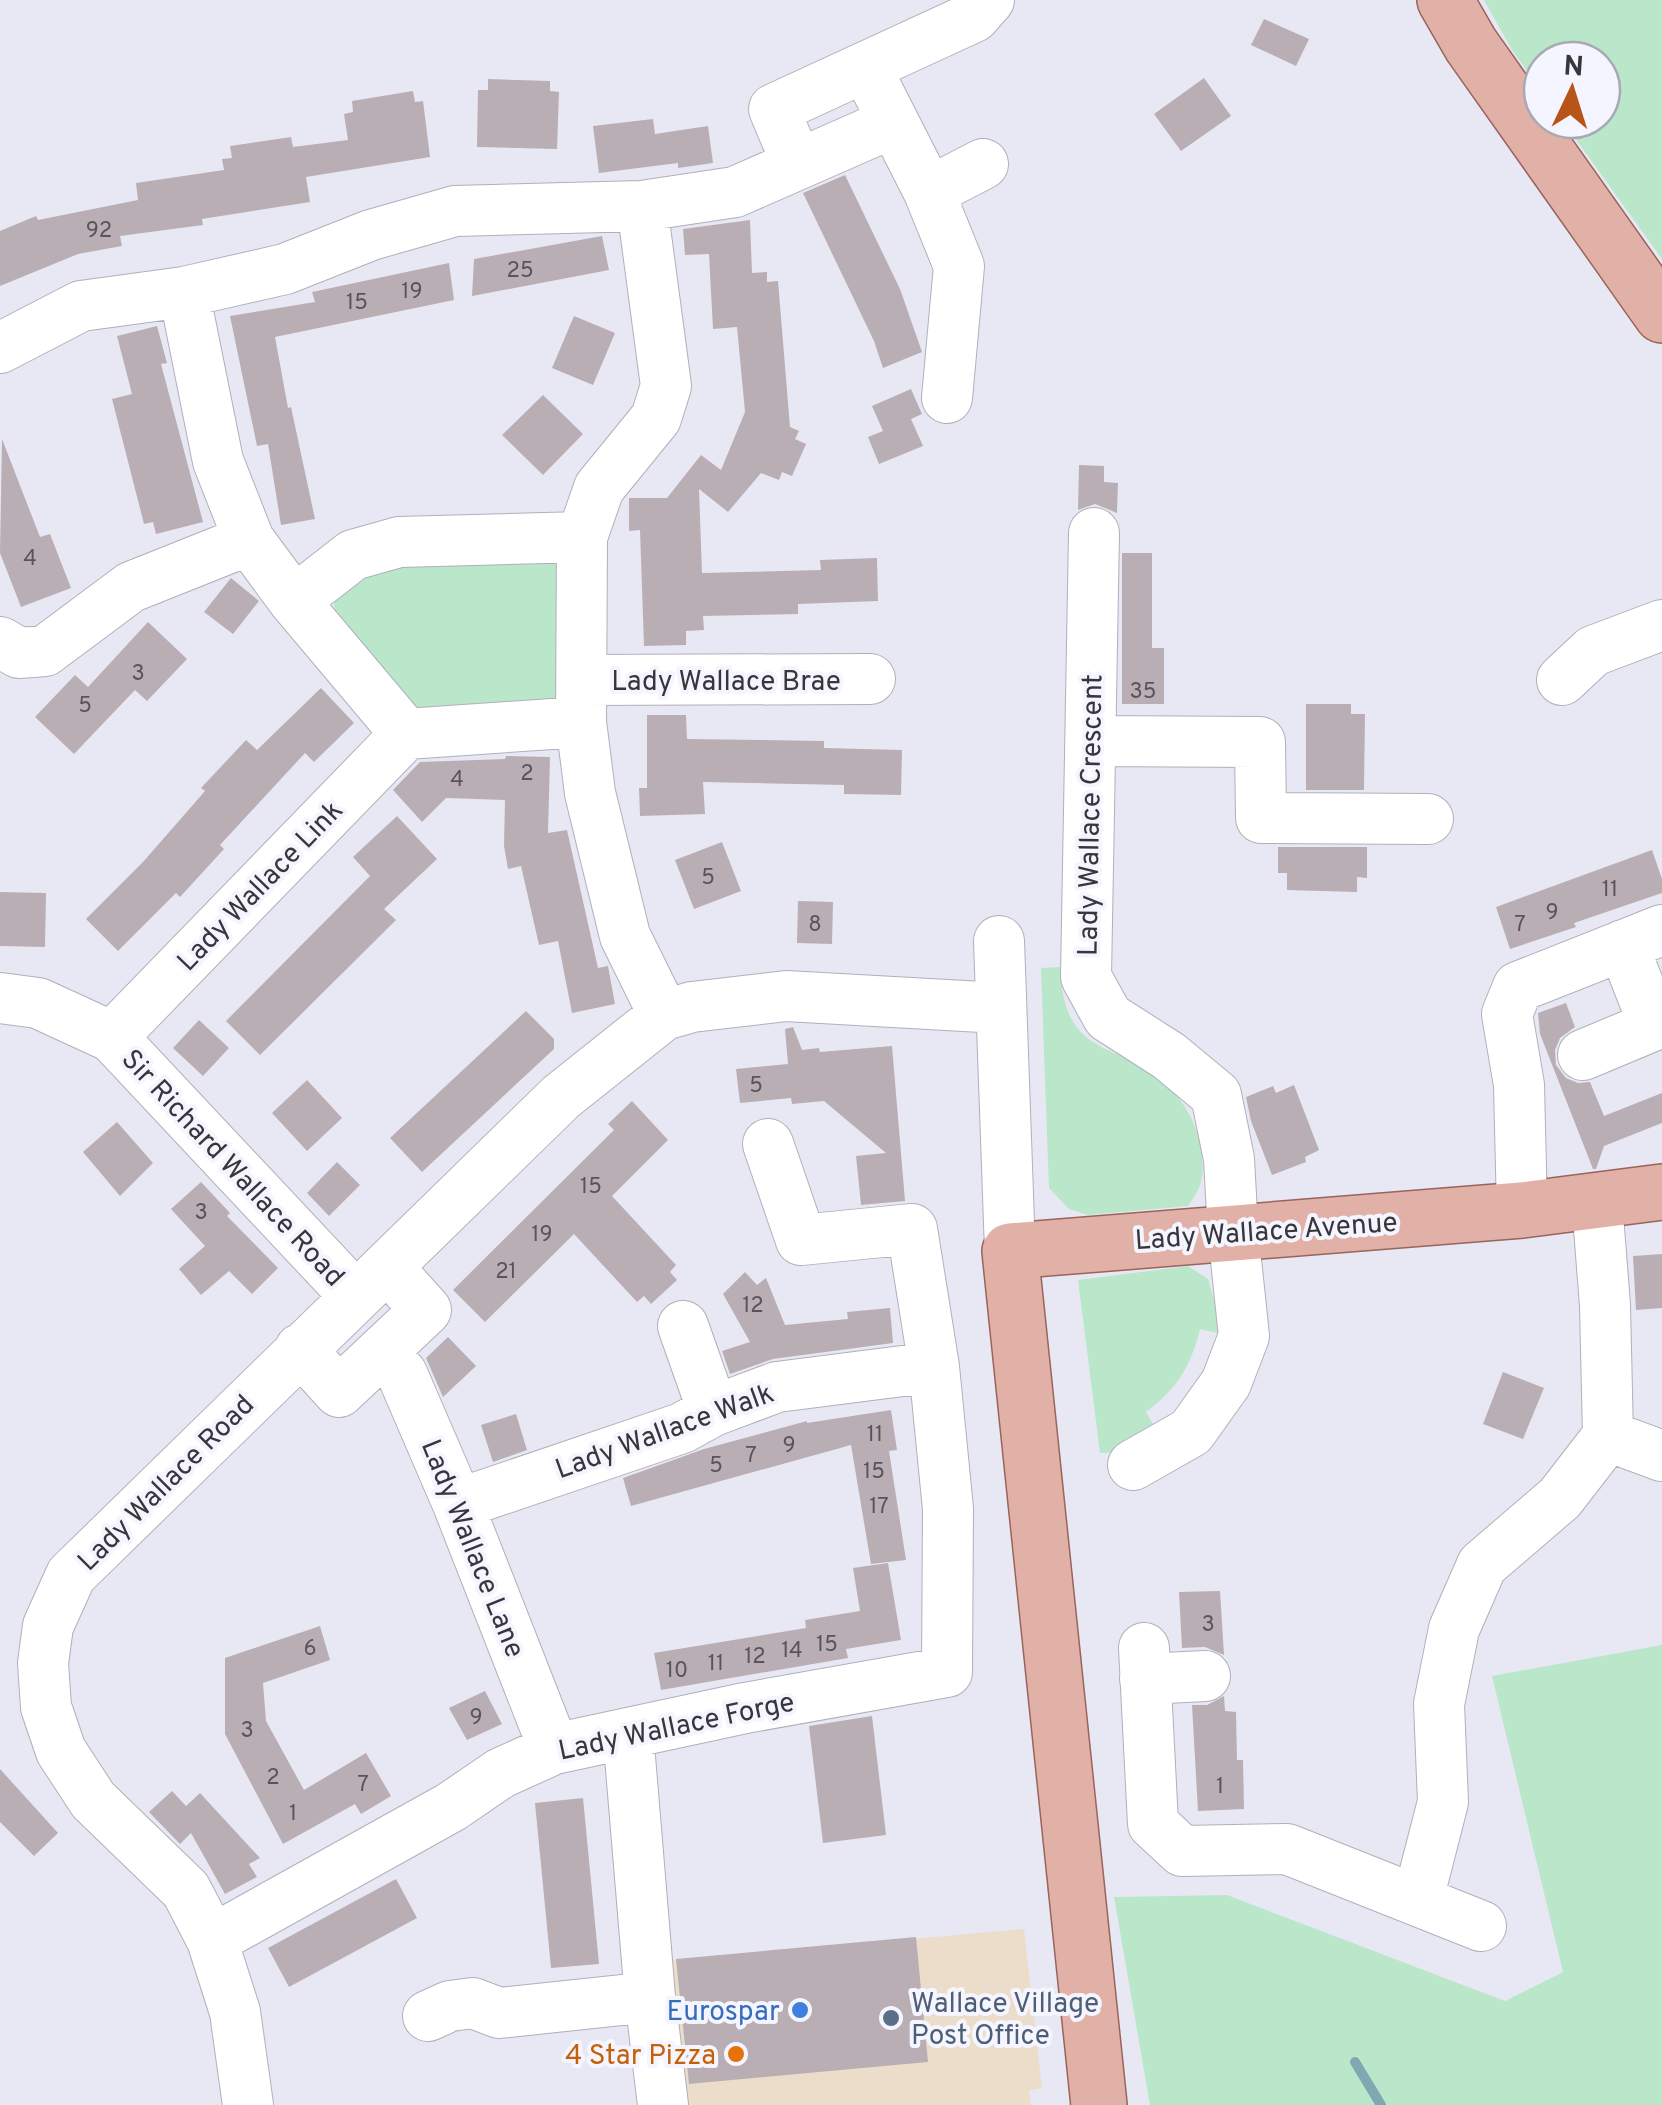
<svg xmlns="http://www.w3.org/2000/svg" width="1662" height="2105" viewBox="0 0 1662 2105" font-family="Overpass,sans-serif">
	<style>
		.commercial { fill: #ebddca }
		.green { fill: #bae6ca }
		.lines { fill: none; stroke-linecap: round; stroke-linejoin: round }
		.stream { stroke: #80a8b3; stroke-width: 10 }
		.building { fill: #baaeb5 }
		.minor-casing { stroke: #b0b0bb; stroke-width: 52 }
		.major-casing { stroke: #98645c; stroke-width: 58 }
		.minor { stroke: #fff; stroke-width: 50 }
		.major { stroke: #e1b1a7; stroke-width: 55 }
		.shop-dot { fill: #3f7fe0; stroke: #f5f5ff; stroke-width: 4 }
		.service-dot { fill: #5c6f8a; stroke: #f5f5ff; stroke-width: 4 }
		.food-dot { fill: #e8710a; stroke: #f5f5ff; stroke-width: 4 }
		.labels { text-anchor: middle; stroke-width: 8; stroke-linejoin: round; paint-order: stroke }
		.number-label { font-size: 22px; fill: #58555a }
		.street-label { font-size: 28px; fill: #37373b; stroke: #f5f5ff }
		.service-label { font-size: 28px; fill: #4e5e75; stroke: #f5f5ff; text-anchor: start }
		.shop-label { font-size: 28px; fill: #366cbe; stroke: #f5f5ff; text-anchor: end }
		.food-label { font-size: 28px; fill: #c56008; stroke: #f5f5ff; text-anchor: end }
	</style>
	<rect width="100%" height="100%" fill="#e8e8f4"/>
	<!-- commercial -->
	<path class="commercial" d="M1024 1929 1042 2088 1029 2090 1031 2105H682L669 1961Z"/>
	<!-- green -->
	<path class="green" d="M1484 0H1662V259L1562 120H1602V60H1542V92L1512 50Z
		M548 553 569 574 574 693 546 716 412 718 334 613 335 590 387 563Z
		M1060 967C1062 987 1063 1009 1076 1026 1089 1045 1114 1052 1134 1062 1168 1078 1196 1112 1201 1150 1205 1174 1203 1186 1188 1206L1088 1215 1069 1209 1049 1188 1041 968Z
		M1188 1266 1208 1279 1215 1303 1225 1304 1226 1335 1200 1329C1191 1366 1177 1389 1146 1412L1158 1433 1130 1451 1100 1453 1078 1280Z
		M1662 1645V2105H1150L1114 1897 1227 1895 1505 2001 1563 1972 1492 1676Z"/>
	<g class="lines">
		<!-- stream -->
		<path class="stream" d="M1355 2062 1381 2105"/>
	</g>
	<!-- building -->
	<path class="building" d="M1264 19 1309 39 1296 66 1251 45Z
		M1204 78 1231 116 1181 151 1154 114Z
		M488 79 550 81V91L559 92 557 149 477 147 478 90H488Z
		M413 91 415 102 423 101 430 157 306 177 310 202 202 219 203 225 120 236 122 246 78 254 0 286V231L36 216 38 220 138 200 136 183 224 170 222 159 232 158 230 146 291 137 293 147 348 140 344 114 353 112 352 101Z
		M653 119 655 134 708 126 713 163 678 168V163L599 173 593 126Z
		M845 175 900 289 922 352 883 368 874 341 803 193Z
		M750 220 752 273 767 272V282L778 281 790 427 799 431 795 439 806 444 792 476 782 472 779 480 761 473 728 512 699 489 702 573 821 570 820 560 877 558 878 601 798 604V614L703 616 704 630 686 631V645L644 646 640 530 629 531V498H667L701 455 721 470 745 412 737 327 713 329 709 254 685 255 683 229Z
		M602 236 609 270 472 296 474 259Z
		M449 263 454 300 275 337 288 408 291 407 315 519 281 525 268 444 257 446 230 316 315 302 312 292Z
		M574 316 615 333 593 385 552 368Z
		M157 326 167 363 161 364 203 522 156 534 153 522 144 524 112 399 132 394 117 336Z
		M911 389 922 414 911 419 923 446 879 464 868 437 883 431 872 406Z
		M543 395 583 434 543 475 502 435Z
		M2 439 40 537 50 534 71 588 21 607 0 553Z
		M1079 465 1104 466V482L1118 483 1117 513 1095 504 1078 510Z
		M1122 553H1152V648H1164V704H1122Z
		M231 578 259 601 233 634 204 612Z
		M148 622 187 659 147 701 135 690 74 754 35 717 75 675 88 687Z
		M321 688 354 723 314 762 305 753 220 845 224 849 180 897 176 893 118 951 86 919 143 862 205 791 201 788 246 740 257 750Z
		M1306 704H1351V714H1365L1364 790H1306Z
		M647 715H686L687 739 824 741V748L902 750 901 795 844 794V785L703 782 705 814 640 816 639 788H647Z
		M506 756 550 757 548 833 567 830 598 968 608 966 615 1004 572 1013 558 941 539 945 521 866 508 869 504 846 505 800 446 798 422 822 393 790 420 762 505 759Z
		M397 816 437 859 384 909 396 920 260 1055 226 1021 370 876 353 857Z
		M722 842 741 891 694 909 675 860Z
		M1278 847H1367V878L1357 877V892L1287 890V873H1278Z
		M1652 850 1662 879V893L1574 923 1576 927 1510 949 1496 907Z
		M0 892 46 893 45 947 0 946Z
		M798 901 833 902 832 944 797 943Z
		M1566 1003 1575 1027 1560 1038 1555 1050 1556 1065 1566 1078 1578 1083 1590 1082 1604 1116 1662 1093V1123L1604 1146 1596 1169H1593L1540 1034 1538 1013Z
		M526 1011 554 1039V1049L422 1172 390 1138Z
		M199 1020 229 1048 203 1076 173 1048Z
		M793 1027 802 1050 819 1048 820 1052 892 1046 905 1201 861 1205 856 1156 886 1153 824 1101 792 1104 791 1098 740 1103 736 1069 788 1064 785 1029Z
		M307 1080 342 1118 307 1151 272 1113Z
		M1294 1085 1319 1150 1305 1157 1306 1162 1272 1175 1251 1121 1246 1097 1273 1086 1276 1093Z
		M632 1101 668 1140 612 1196 676 1265 670 1272 677 1280 651 1304 644 1296 637 1302 574 1234 485 1322 453 1290 614 1130 608 1124Z
		M117 1122 153 1163 120 1196 83 1152Z
		M337 1162 360 1185 329 1216 307 1193Z
		M201 1182 230 1213 227 1216 278 1268 252 1294 229 1271 201 1295 179 1269 205 1246 171 1209Z
		M1662 1254V1308L1636 1310 1633 1256Z
		M745 1272 757 1285 766 1278 785 1325 848 1319 847 1312 890 1308 893 1343 773 1359 730 1374 722 1351 750 1342 723 1294Z
		M448 1337 476 1366 443 1397 426 1358Z
		M1503 1372 1544 1388 1523 1439 1483 1424Z
		M891 1410 897 1450 889 1451 906 1560 871 1564 851 1445 631 1506 623 1478 704 1449 807 1421V1423Z
		M516 1414 527 1450 493 1462 481 1425Z
		M888 1563 901 1640 846 1649 848 1658 661 1690 654 1653 806 1628 805 1620 860 1611 853 1568Z
		M1220 1591 1224 1655 1205 1647 1182 1648 1179 1592Z
		M320 1626 330 1660 263 1683 266 1721 304 1790 366 1753 391 1796 361 1814 355 1804 283 1844 225 1734V1658Z
		M485 1691 502 1724 467 1740 449 1708Z
		M1224 1696 1225 1711 1236 1712 1237 1760H1243L1244 1809 1198 1811 1192 1705H1207Z
		M872 1716 886 1835 823 1843 809 1726Z
		M0 1769 58 1833 34 1856 0 1822Z
		M172 1791 186 1806 200 1793 260 1858 249 1864 257 1877 225 1894 191 1833 180 1844 149 1812Z
		M583 1798 599 1964 551 1968 535 1803Z
		M396 1879 417 1918 289 1987 268 1948Z
		M916 1937 928 2062 689 2084 676 1959Z"/>
	<g class="lines">
		<defs>
			<path id="minor" d="M866 68 929 192 959 266 947 398
				M797 164 774 109 974 17 989 0
				M929 192 983 164
				M642 206 666 386 656 418 599 488 582 537 581 722 590 793 625 936 664 1015
				M184 292 218 461 249 540 294 601 406 734
				M0 348 81 306 184 292 285 269 371 235 455 211 642 206 735 192 892 123
				M1094 533 1086 977 1108 1017 1169 1056 1216 1095 1229 1159 1233 1232 1244 1336 1226 1383 1191 1432 1133 1465
				M294 601 353 555 399 542 582 537
				M0 642 19 653 45 651 131 587 249 540
				M583 680 870 679
				M1562 680 1593 651 1662 625
				M406 734 581 722
				M1091 741 1260 742 1261 818 1428 819
				M999 941 1010 1251
				M1623 945 1654 1025
				M0 998 38 1003 112 1037 356 1297
				M112 1037 406 734
				M1583 1055 1662 1022
				M1522 1210 1519 1085 1507 1014 1518 987 1662 930
				M683 1326 713 1411
				M300 1349 339 1392 426 1310 388 1268
				M383 1352 402 1374 458 1504 554 1749
				M1608 1436 1662 1456
				M458 1504 682 1428 713 1411 777 1387 934 1367
				M1144 1648 1153 1824 1182 1851 1287 1849 1481 1926
				M1145 1679 1205 1676
				M628 1733 650 1997 663 2105
				M1418 1899 1443 1802 1439 1704 1454 1629 1482 1565 1560 1498 1608 1436 1605 1305 1597 1203
				M212 1940 451 1807 501 1773 554 1749 745 1708 947 1672 948 1509 934 1367 912 1229 801 1240 768 1144
				M428 2016 450 2006 473 2003 499 2013 650 1997
				M248 2105 235 2012 212 1940 186 1890 93 1800 61 1751 46 1707 43 1663 48 1626 71 1575 561 1097 664 1015 692 1007 786 996 1000 1008"/>
			<path id="major" d="M1445 0 1471 45 1662 315
				M1099 2105 1010 1251 1522 1210 1662 1192"/>
		</defs>
		<!-- minor casing -->
		<use href="#minor" class="minor-casing"/>
		<!-- major casing -->
		<use href="#major" class="major-casing"/>
		<!-- minor -->
		<use href="#minor" class="minor"/>
		<!-- major -->
		<use href="#major" class="major"/>
	</g>
	<!-- markers -->
	<circle class="shop-dot" cx="800" cy="2010" r="10"/>
	<circle class="service-dot" cx="891" cy="2018" r="10"/>
	<circle class="food-dot" cx="736" cy="2054" r="10"/>
	<g class="labels">
		<!-- number labels -->
		<g class="number-label">
			<text x="99" y="237">92</text>
			<text x="520" y="277">25</text>
			<text x="412" y="298">19</text>
			<text x="357" y="309">15</text>
			<text x="30" y="565">4</text>
			<text x="138" y="680">3</text>
			<text x="1143" y="698">35</text>
			<text x="85" y="712">5</text>
			<text x="527" y="780">2</text>
			<text x="457" y="786">4</text>
			<text x="708" y="884">5</text>
			<text x="1610" y="896">11</text>
			<text x="1552" y="919">9</text>
			<text x="815" y="931">8</text>
			<text x="1520" y="931">7</text>
			<text x="756" y="1092">5</text>
			<text x="591" y="1193">15</text>
			<text x="201" y="1219">3</text>
			<text x="542" y="1241">19</text>
			<text x="506" y="1278">21</text>
			<text x="753" y="1312">12</text>
			<text x="875" y="1441">11</text>
			<text x="789" y="1452">9</text>
			<text x="751" y="1462">7</text>
			<text x="716" y="1472">5</text>
			<text x="874" y="1478">15</text>
			<text x="879" y="1513">17</text>
			<text x="1208" y="1631">3</text>
			<text x="827" y="1651">15</text>
			<text x="310" y="1655">6</text>
			<text x="792" y="1657">14</text>
			<text x="755" y="1663">12</text>
			<text x="716" y="1670">11</text>
			<text x="677" y="1677">10</text>
			<text x="476" y="1724">9</text>
			<text x="247" y="1737">3</text>
			<text x="273" y="1784">2</text>
			<text x="363" y="1791">7</text>
			<text x="1220" y="1793">1</text>
			<text x="293" y="1820">1</text>
		</g>
		<!-- street labels -->
		<g class="street-label">
			<text x="726" y="690">Lady Wallace Brae</text>
			<text transform="translate(1089 815) rotate(-89)" y="10">Lady Wallace Crescent</text>
			<text transform="translate(259 885) rotate(-46)" y="10">Lady Wallace Link</text>
			<text transform="translate(234 1167) rotate(47)" y="10">Sir Richard Wallace Road</text>
			<text transform="translate(1266 1230) rotate(-4)" y="10">Lady Wallace Avenue</text>
			<text transform="translate(664 1430) rotate(-20)" y="10">Lady Wallace Walk</text>
			<text transform="translate(165 1482) rotate(-45)" y="10">Lady Wallace Road</text>
			<text transform="translate(474 1548) rotate(68)" y="10">Lady Wallace Lane</text>
			<text transform="translate(676 1725) rotate(-12)" y="10">Lady Wallace Forge</text>
		</g>
		<!-- service labels -->
		<g class="service-label">
			<text x="911" y="2012">Wallace Village<tspan x="911" dy="32">Post Office</tspan></text>
		</g>
		<!-- shop labels -->
		<g class="shop-label">
			<text x="780" y="2020">Eurospar</text>
		</g>
		<!-- food labels -->
		<g class="food-label">
			<text x="716" y="2064">4 Star Pizza</text>
		</g>
	</g>
	<!-- north arrow -->
	<g transform="translate(1572 90) rotate(4)"><circle r="48" fill="#f5f5ff" stroke="#a9a9b1" stroke-width="2.5"/>
	<path d="M0-8L18 38L0 25L-18 38Z" fill="#b75519"/>
	<text y="-15" font-size="28" font-weight="bold" text-anchor="middle" fill="#37373b">N</text>
	</g>
</svg>
